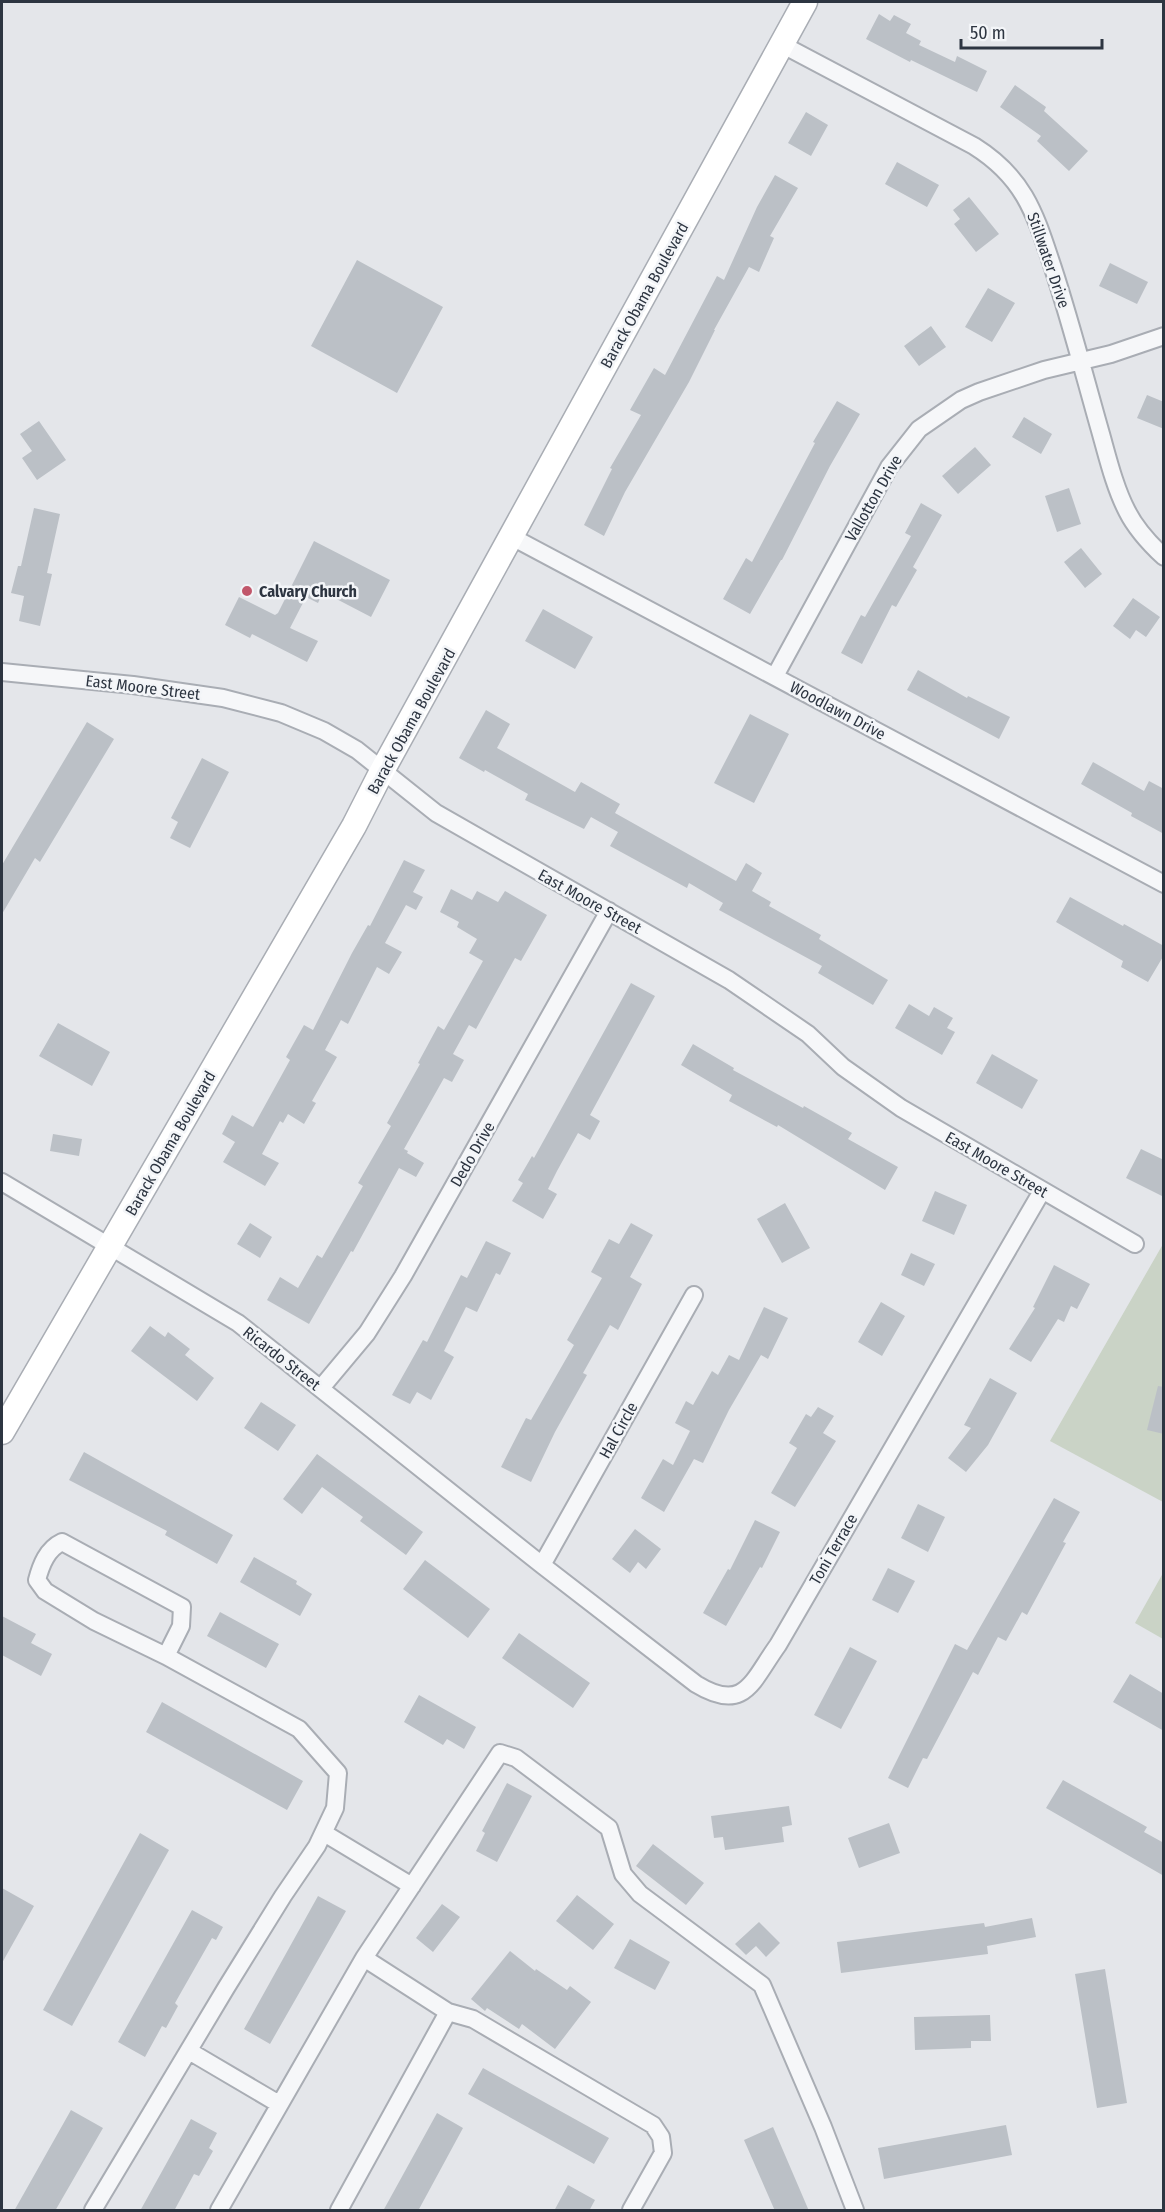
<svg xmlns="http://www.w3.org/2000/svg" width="1165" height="2212" viewBox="0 0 1165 2212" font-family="'Fira Sans Condensed',sans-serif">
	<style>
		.green { fill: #cad3c6 }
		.building { fill: #bbc0c6 }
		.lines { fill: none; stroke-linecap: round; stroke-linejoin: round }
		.street-casing { stroke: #a9adb4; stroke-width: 20 }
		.secondary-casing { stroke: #a9adb4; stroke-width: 27 }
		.street { stroke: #f6f7f9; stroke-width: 16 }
		.secondary { stroke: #fff; stroke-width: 24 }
		.poi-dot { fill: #c1576b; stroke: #f3f5f8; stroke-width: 2 }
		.labels { text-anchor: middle; stroke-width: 5; stroke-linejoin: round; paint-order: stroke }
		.street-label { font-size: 16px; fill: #2d3541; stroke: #f3f5f8 }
		.poi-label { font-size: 16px; font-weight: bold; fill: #2d3541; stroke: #f3f5f8; text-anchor: start }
	</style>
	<rect width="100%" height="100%" fill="#e4e6ea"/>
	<!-- green -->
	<path class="green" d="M1163 1244V1502L1050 1441Z
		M1163 1573V1639L1135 1623Z"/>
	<!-- building -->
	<path class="building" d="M879 14 890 21 894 15 911 24 906 33 921 41 919 45 955 62 957 56 987 71 977 92 911 60 910 62 866 39Z
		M1015 85 1046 107 1044 111 1088 151 1069 171 1037 141 1041 136 1000 107Z
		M806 112 828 125 811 156 788 143Z
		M897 162 939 185 927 207 885 184Z
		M775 175 798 188 770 236 774 238 759 272 749 267 714 330H715L689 382 625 492 604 536 584 525 612 469 610 468 641 415 630 410 654 368 665 375 717 276 724 280 757 207Z
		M969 197 999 234 976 252 954 224 960 219 953 210Z
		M357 260 443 307 397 393 311 346Z
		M1110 263 1148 282 1137 304 1099 286Z
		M988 288 1015 303 992 342 965 327Z
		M931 326 946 347 919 366 904 346Z
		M1147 395 1164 402V429L1137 418Z
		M837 401 860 414 830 466 782 560H781L750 614 723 599 746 558 752 562 815 443 813 442Z
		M1024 417 1052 434 1041 454 1012 437Z
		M39 421 66 460 37 480 22 458 32 451 20 434Z
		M975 447 991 465 958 494 942 476Z
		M1069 488 1081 524 1057 532 1045 496Z
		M921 503 942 515 913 567 917 570 896 607 892 605 862 664 841 653 861 615 865 617 911 536 905 533Z
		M34 508 60 514 47 573 52 574 40 626 19 621 24 596 11 593 18 566H21Z
		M314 541 390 580 371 617 323 592 318 603 306 597 290 628 318 641 307 662 252 634 250 638 225 625 239 597 275 615 278 613Z
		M1081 548 1102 574 1085 588 1064 562Z
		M1133 598 1160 617 1146 637 1136 630 1130 639 1113 626Z
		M543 609 593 637 575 669 525 641Z
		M918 670 967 698 968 696 1010 717 999 739 907 690Z
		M486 710 510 724 497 748 575 792 581 782 620 804 615 813 736 881 746 863 762 873 752 891 771 902 769 906 821 935 819 939 888 980 873 1005 818 973 822 966 719 910 723 903 689 883 687 888 610 846 618 832 591 817 584 829 525 800 528 794 485 770 484 772 459 758Z
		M750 714 789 734 754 803 714 783Z
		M87 722 114 739 40 862 35 858 2 914V865Z
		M202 758 229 772 190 848 170 838 178 822 171 818Z
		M1093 762 1144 791 1149 781 1164 789V834L1131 816 1132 813 1081 784Z
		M404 860 425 870 413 892 423 897 416 910 406 905 385 943 402 952 389 974 377 967 348 1024 341 1020 325 1050 337 1057 312 1101 316 1103 304 1124 288 1114 283 1123 280 1121 262 1154 279 1163 265 1186 223 1162 235 1142 222 1134 232 1115 253 1127 290 1060 286 1057 304 1025 313 1030 352 953 368 925 370 926Z
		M451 889 472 900 477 891 498 902 505 891 547 915 521 961 515 958 476 1029 469 1025 453 1054 464 1060 452 1082 444 1078 404 1149 408 1151 407 1153 424 1163 416 1177 399 1168 353 1252 351 1251 309 1324 267 1300 280 1277 298 1288 317 1255 322 1258 363 1186 358 1183 391 1126 387 1123 420 1064 418 1063 438 1026 444 1030 483 961 469 953 477 939 457 927 459 922 440 912Z
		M1070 897 1123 926 1124 924 1164 946V955L1148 982 1121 967 1123 961 1056 922Z
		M631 983 655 996 590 1115 600 1121 590 1140 578 1133 557 1171 548 1189 557 1194 543 1219 512 1201 523 1183 518 1180 532 1156 534 1158Z
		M909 1004 929 1016 934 1007 953 1018 947 1028 955 1032 942 1055 895 1028Z
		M58 1023 110 1052 92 1086 39 1056Z
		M693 1044 734 1068 733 1070 803 1108 804 1106 852 1133 848 1139 898 1167 885 1190 778 1125 777 1127 729 1101 732 1095 681 1065Z
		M992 1054 1038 1080 1022 1109 976 1083Z
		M53 1134 82 1139 79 1156 50 1151Z
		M1141 1149 1164 1160V1197L1126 1178Z
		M935 1191 967 1205 954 1235 922 1221Z
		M785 1203 810 1248 782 1263 757 1219Z
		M250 1223 272 1237 260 1258 237 1244Z
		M631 1223 653 1235 630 1277 642 1284 618 1330 610 1325 583 1373 587 1375 555 1432 531 1482 501 1467 526 1418 531 1420 574 1345 567 1340 602 1278 591 1272 609 1239 619 1244Z
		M486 1241 511 1253 500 1275 496 1273 477 1312 466 1307 444 1351 454 1357 431 1400 417 1392 410 1404 392 1395 423 1340 427 1342 461 1275 467 1278Z
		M911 1253 935 1264 924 1286 901 1275Z
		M1054 1265 1090 1284 1077 1309 1071 1306 1064 1322 1058 1319 1031 1362 1009 1349 1035 1308 1033 1307Z
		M881 1302 905 1316 882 1356 858 1342Z
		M764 1307 788 1318 768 1359 761 1355 729 1410 703 1463 694 1459 664 1512 641 1498 663 1459 673 1465 690 1431 675 1423 686 1401 693 1405 712 1371 718 1375 729 1355 739 1360Z
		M150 1326 165 1337 168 1332 190 1349 185 1355 214 1378 197 1401 131 1351Z
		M990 1378 1017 1393 988 1445 966 1472 948 1458 971 1428 964 1425Z
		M1158 1386 1164 1387V1434L1147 1430Z
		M261 1402 296 1425 278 1451 244 1428Z
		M818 1407 834 1416 823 1433 836 1441 795 1507 771 1493 797 1448 789 1443 806 1414 811 1417Z
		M84 1452 233 1535 217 1564 165 1535 167 1531 69 1480Z
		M317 1454 423 1532 406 1555 360 1521 363 1517 322 1487 302 1514 283 1499Z
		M1054 1498 1080 1512 1063 1542 1066 1543 1027 1615 1022 1612 1006 1641 998 1637 978 1675 973 1672 927 1759 923 1758 908 1788 888 1778 955 1644 967 1650Z
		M918 1504 945 1517 928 1552 901 1538Z
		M755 1520 780 1532 762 1568 760 1567 726 1626 703 1613 728 1569 730 1570Z
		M635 1529 661 1549 646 1569 638 1562 630 1573 612 1559Z
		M254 1557 297 1581 296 1584 312 1594 300 1616 240 1582Z
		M425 1560 490 1609 468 1638 403 1589Z
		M888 1568 915 1581 898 1613 872 1600Z
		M220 1612 279 1644 266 1668 207 1636Z
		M2 1616 36 1634 31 1643 52 1654 41 1676 2 1655Z
		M519 1633 590 1683 573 1708 502 1658Z
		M850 1647 877 1661 841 1729 814 1715Z
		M1130 1674 1164 1694V1731L1113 1702Z
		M419 1695 476 1727 464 1749 447 1739 443 1745 404 1722Z
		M162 1702 303 1781 287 1810 146 1732Z
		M1063 1780 1147 1827 1144 1832 1164 1843V1876L1046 1808Z
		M507 1783 532 1796 497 1862 476 1851 485 1833 482 1831Z
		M789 1806 792 1825 782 1827 784 1842 725 1850 723 1837 714 1838 711 1816Z
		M889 1823 900 1853 859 1868 848 1838Z
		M140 1833 169 1850 72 2026 43 2010Z
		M653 1844 704 1883 686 1905 636 1866Z
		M2 1888 34 1906 2 1963Z
		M577 1895 614 1924 593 1950 556 1921Z
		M318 1896 346 1911 270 2044 244 2029Z
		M442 1904 460 1917 433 1952 416 1938Z
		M192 1910 223 1927 216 1940 212 1938 175 2003 178 2006 166 2028 162 2026 145 2057 118 2042Z
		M1032 1918 1036 1937 987 1946 988 1954 841 1973 837 1942 984 1923 985 1927Z
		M759 1922 780 1943 766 1957 756 1946 746 1955 735 1944Z
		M630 1939 670 1962 655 1990 614 1968Z
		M510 1951 535 1971 536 1969 567 1990 570 1986 591 2002 555 2049 522 2024 519 2029 487 2008 485 2011 471 1999Z
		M1105 1969 1127 2103 1097 2108 1075 1974Z
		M990 2015 991 2041H971V2048L915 2050 914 2017Z
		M483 2068 609 2138 594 2164 468 2094Z
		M71 2110 103 2128 55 2211H14Z
		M437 2113 463 2128 418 2211H383Z
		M191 2119 217 2133 209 2148 213 2151 199 2176 194 2174 174 2211H140Z
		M1006 2125 1012 2155 884 2179 878 2148Z
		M773 2127 809 2211H775L744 2140Z
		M568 2185 595 2200 589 2211H554Z"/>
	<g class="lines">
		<defs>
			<path id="street" d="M781 44 974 146C1025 178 1035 214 1053 268 1071 323 1085 378 1101 434 1108 459 1115 488 1127 511 1136 529 1150 544 1164 557
				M512 537 1164 884
				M2 672 133 685 223 698 281 713 324 731 357 750 436 813 729 980 808 1034 843 1067 901 1108 1135 1244
				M775 676 889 467 919 429 961 400 979 392 1044 370 1111 354 1164 336
				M2 1182 238 1323 542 1565 696 1684C745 1714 752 1681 778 1645L1042 1191
				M321 1388 367 1333 403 1276 609 911
				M542 1565 694 1295
				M324 1833 412 1886
				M448 2012 473 2019 653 2125 661 2137 663 2153 631 2210
				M189 2051 279 2104
				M93 2210 226 1988 283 1896 317 1846 335 1808 338 1773 299 1729 166 1656 94 1621 45 1591 37 1580C41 1565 47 1549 62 1542L182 1607 181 1626 166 1656
				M219 2210 364 1958
				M339 2210 448 2012 364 1958 500 1753 516 1758 609 1828 623 1874 640 1894 762 1985 823 2127 855 2210"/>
			<path id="secondary" d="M2 1432 354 826 382 771 805 2"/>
		</defs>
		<!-- street casing -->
		<use href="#street" class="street-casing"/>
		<!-- secondary casing -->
		<use href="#secondary" class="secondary-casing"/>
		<!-- street -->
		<use href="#street" class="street"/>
		<!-- secondary -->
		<use href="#secondary" class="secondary"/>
	</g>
	<!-- markers -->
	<circle class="poi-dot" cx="247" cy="591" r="6"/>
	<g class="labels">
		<!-- street labels -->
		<g class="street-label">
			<text transform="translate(1049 260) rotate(71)" y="6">Stillwater Drive</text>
			<text transform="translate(644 295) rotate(-61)" y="6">Barack Obama Boulevard</text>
			<text transform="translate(873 498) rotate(-60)" y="6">Vallotton Drive</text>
			<text transform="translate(143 687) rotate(7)" y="6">East Moore Street</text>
			<text transform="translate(838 710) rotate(28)" y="6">Woodlawn Drive</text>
			<text transform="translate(411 721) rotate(-61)" y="6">Barack Obama Boulevard</text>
			<text transform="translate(590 901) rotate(29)" y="6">East Moore Street</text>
			<text transform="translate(170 1143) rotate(-60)" y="6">Barack Obama Boulevard</text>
			<text transform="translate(472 1154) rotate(-60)" y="6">Dedo Drive</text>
			<text transform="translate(997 1164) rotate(30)" y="6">East Moore Street</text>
			<text transform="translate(282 1358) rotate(38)" y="6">Ricardo Street</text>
			<text transform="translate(618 1430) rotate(-61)" y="6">Hal Circle</text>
			<text transform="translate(833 1549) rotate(-60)" y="6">Toni Terrace</text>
		</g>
		<!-- poi labels -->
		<g class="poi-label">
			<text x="259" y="597">Calvary Church</text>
		</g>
	</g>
	<!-- border -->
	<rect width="1165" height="2212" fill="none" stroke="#2d3541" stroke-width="6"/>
	<!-- scale -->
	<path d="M961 39v9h141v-9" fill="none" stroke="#2d3541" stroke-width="3"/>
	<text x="970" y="39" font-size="18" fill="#2d3541" stroke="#f3f5f8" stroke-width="4.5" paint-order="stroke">50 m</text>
</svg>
